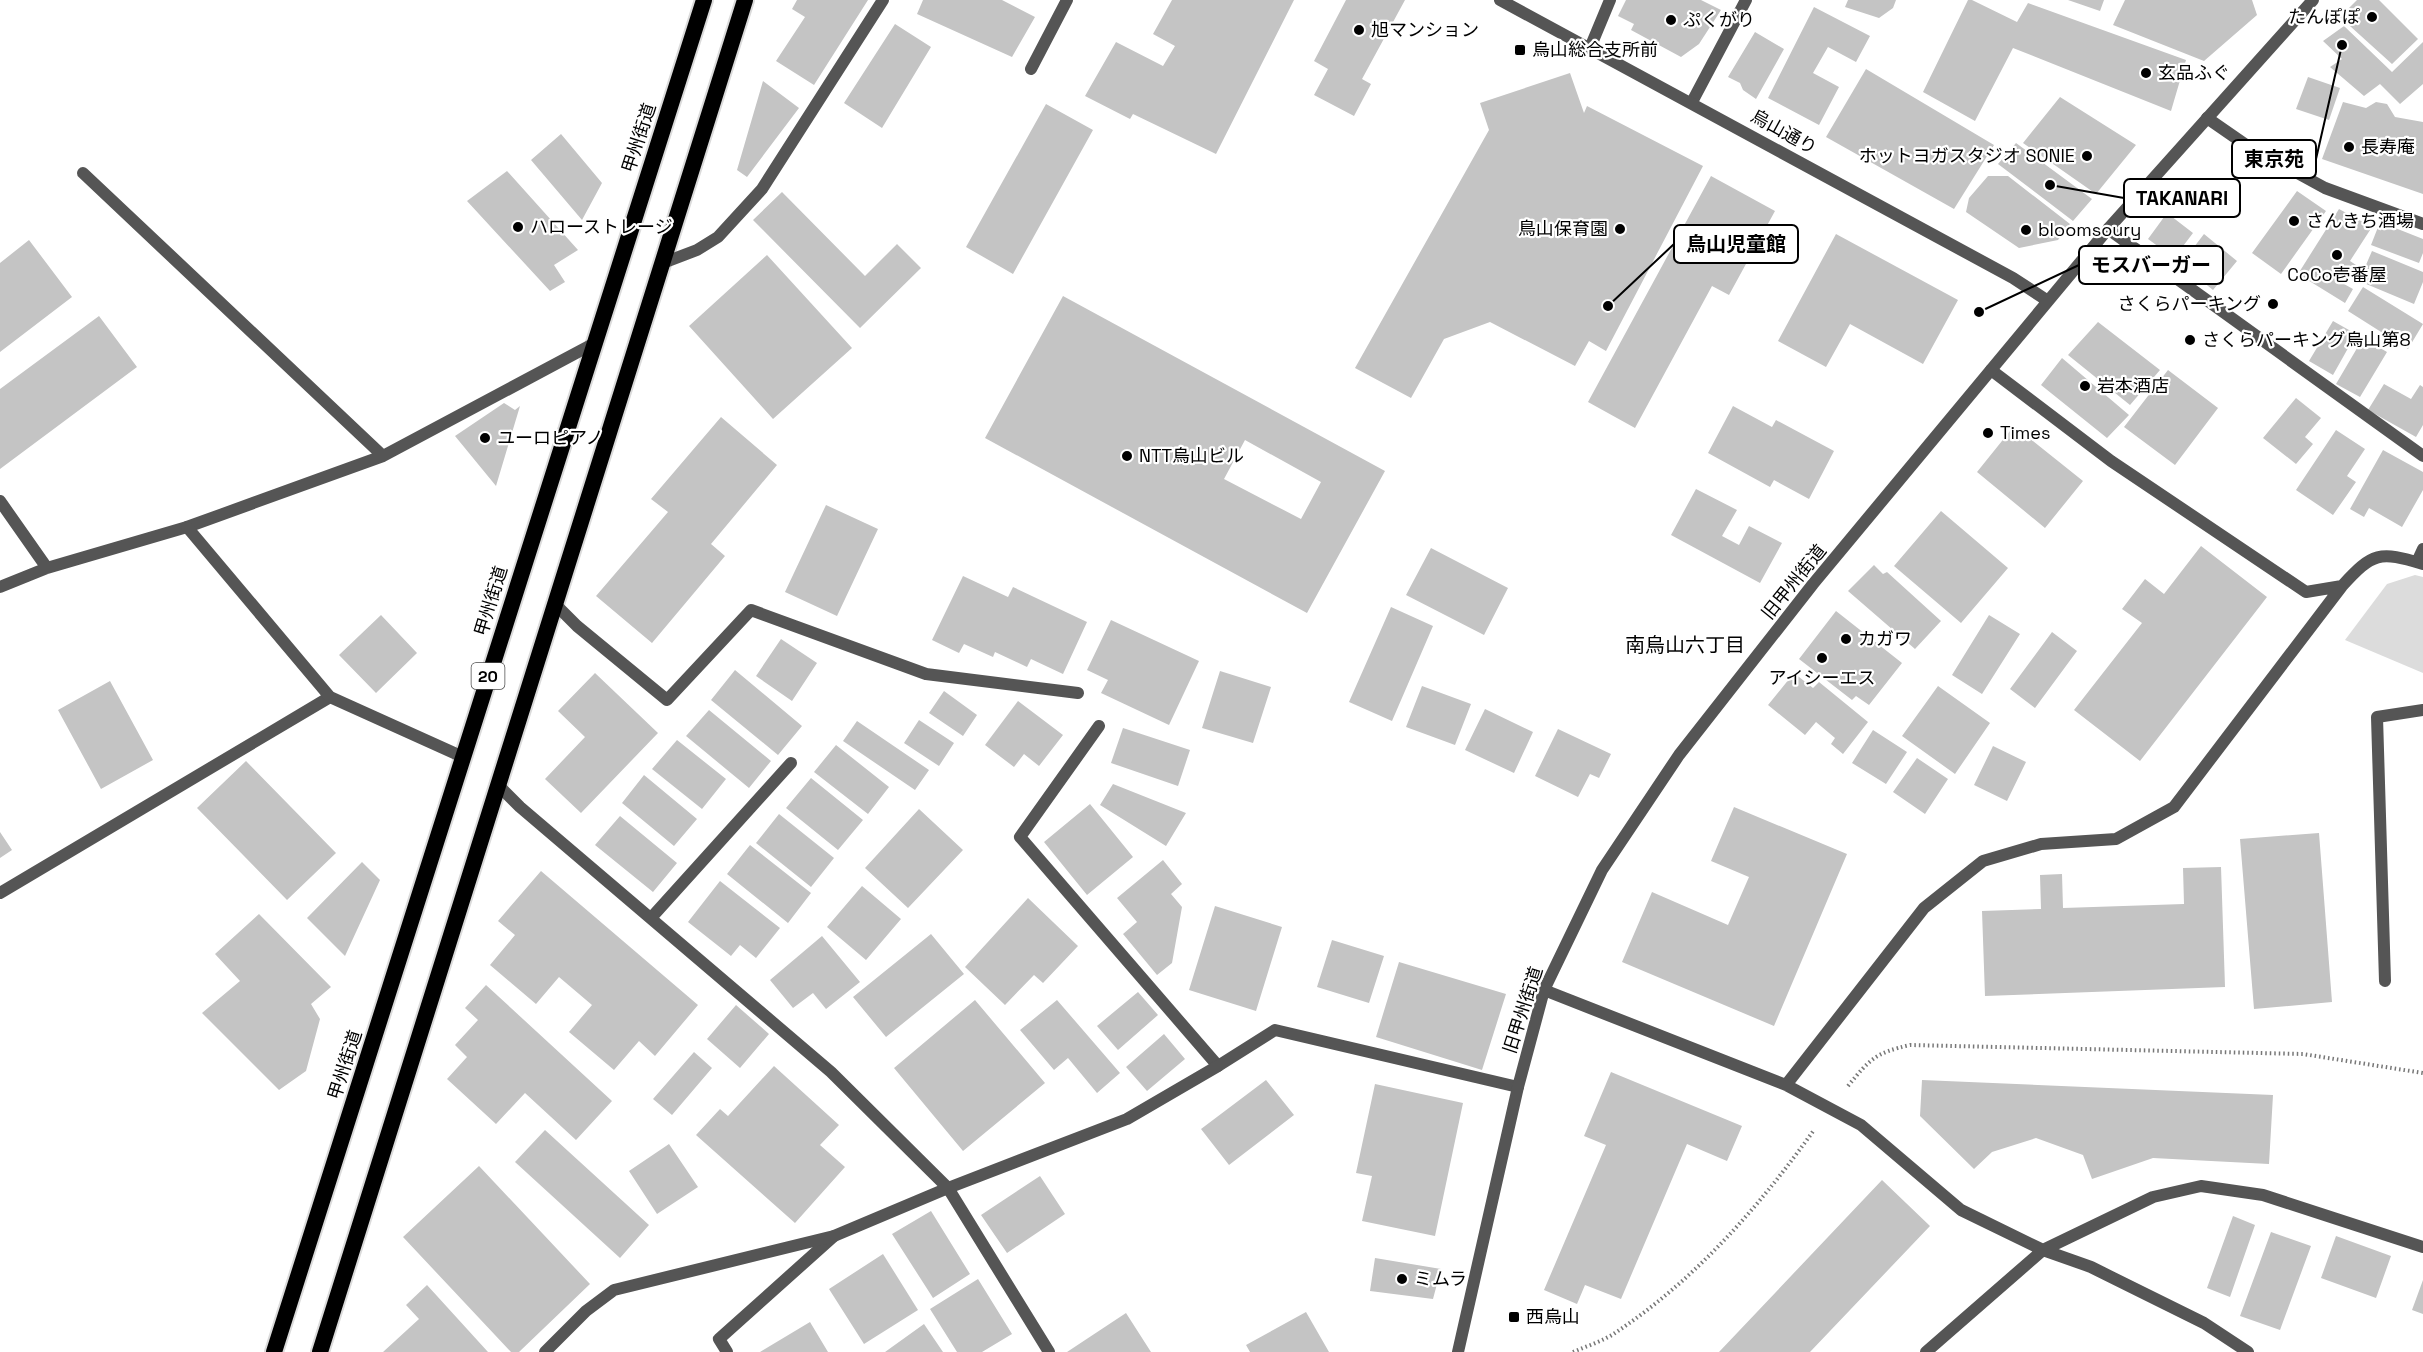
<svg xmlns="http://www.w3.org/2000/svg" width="2423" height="1352" viewBox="0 0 2423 1352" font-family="'Space Grotesk','Noto Sans JP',sans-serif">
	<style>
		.green { fill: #dcdcdc }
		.building { fill: #c4c4c4; fill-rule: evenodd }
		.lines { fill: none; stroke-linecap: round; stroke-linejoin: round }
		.trunk-casing { stroke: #dbdbdb; stroke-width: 20 }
		.path { stroke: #777; stroke-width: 4; stroke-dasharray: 1.5 3; stroke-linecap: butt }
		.service { stroke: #555; stroke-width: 12 }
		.minor { stroke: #555; stroke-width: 12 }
		.tertiary { stroke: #555; stroke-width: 12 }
		.trunk { stroke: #000; stroke-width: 16 }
		.poi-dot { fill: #000; stroke: #fff; stroke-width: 2 }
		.labels { text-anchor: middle; stroke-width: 4.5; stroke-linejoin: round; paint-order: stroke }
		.shield { fill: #fff; stroke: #4c4c4c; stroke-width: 1.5 }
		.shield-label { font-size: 16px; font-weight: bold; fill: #000 }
		.poi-label { font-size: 18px; fill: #000; stroke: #fff; text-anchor: start }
		.street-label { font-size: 18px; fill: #000; stroke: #fff }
		.neighbourhood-label { font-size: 20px; fill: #000; stroke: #fff }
		.leader { fill: none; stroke: #000; stroke-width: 2 }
		.callout-dot { fill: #000; stroke: #fff; stroke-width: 2 }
		.callout { fill: #fff; stroke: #000; stroke-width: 2 }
		.callout-label { font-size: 20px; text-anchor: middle; font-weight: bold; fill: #000 }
	</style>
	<rect width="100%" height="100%" fill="#fff"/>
	<!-- green -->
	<path class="green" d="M2415 575 2423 577V673L2345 640 2387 584Z"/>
	<!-- building -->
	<path class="building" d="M797 0H868L814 85 776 61 805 17 792 9Z
		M923 0H1002L1035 17 1012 57 917 14Z
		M1172 0H1294L1216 154 1133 114 1130 119 1085 96 1116 42 1163 66 1175 46 1153 34Z
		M1346 0H1405L1362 79 1371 84 1354 116 1314 95 1328 69 1314 61Z
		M1626 0H1701L1721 10 1699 44 1681 57 1631 30 1634 24 1618 16Z
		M1848 0H1896L1893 8 1879 18 1845 7Z
		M1968 0H1972L2017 22 2028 3 2186 60 2171 111 2013 48 1975 121 1923 92Z
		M2068 0H2104L2100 11Z
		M2125 0H2252L2257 15 2204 61 2113 25Z
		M2357 0H2379L2418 39 2392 64 2340 17Z
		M1814 7 1870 36 1856 62 1828 47 1813 73 1839 87 1819 125 1768 98Z
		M895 24 931 47 882 128 844 103Z
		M2344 26 2392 72 2423 42V84L2400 104 2380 84 2364 96 2330 67 2342 59 2323 41Z
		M1755 32 1784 49 1756 99 1743 90 1740 83 1728 77Z
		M1866 69 1994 145 1954 209 1826 137Z
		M1570 73 1584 113 1587 106 1703 166 1606 351 1589 341 1575 366 1490 322 1444 339 1411 398 1355 368 1489 130 1480 103Z
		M2308 77 2340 88 2329 120 2296 109Z
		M763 81 799 108 747 177 737 170Z
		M2060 97 2136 145 2096 194 2023 143Z
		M2343 102 2366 108 2376 102 2387 104 2395 117 2423 122V194L2322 159Z
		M1046 104 1093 130 1013 274 966 247Z
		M561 134 602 183 582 220 531 160Z
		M2016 143 2092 199 2073 221 1998 164Z
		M507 171 578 250 554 265 565 282 550 291 467 201Z
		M1711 176 1775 211 1729 295 1712 286 1635 428 1588 402Z
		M1988 176H2008L2070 224 2058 240 2019 248 1966 212 1969 198Z
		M2297 191 2326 211 2281 274 2252 253Z
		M782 192 865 276 897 244 921 268 860 328 753 220Z
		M2339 209 2372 227 2350 261 2356 265 2344 284 2353 289 2345 303 2298 274Z
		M2167 213 2193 233 2174 258 2148 239Z
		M2380 222 2423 239V253L2419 263 2371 245Z
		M1836 234 1958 300 1923 364 1850 324 1826 367 1778 341Z
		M2204 234 2237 261 2213 290 2181 264Z
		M29 240 72 297 0 352V263Z
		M2372 251 2423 272V282L2414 304 2359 281Z
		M767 255 852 348 773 419 689 326Z
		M2363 287 2423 324 2408 349 2348 311Z
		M1063 296 1385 471 1307 613 985 438ZM1245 440 1321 482 1301 519 1224 479Z
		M99 316 137 367 0 469V389Z
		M2333 321 2356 334 2333 375 2309 361Z
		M2098 322 2160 370 2130 405 2068 355Z
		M2363 338 2387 352 2360 397 2336 384Z
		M2062 358 2129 415 2107 438 2041 385Z
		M2168 370 2218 408 2175 465 2124 427Z
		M2384 384 2411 399 2420 385 2423 387V425L2416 437 2368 410Z
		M2296 398 2321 418 2305 437 2313 444 2296 464 2263 438Z
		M504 403 515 410 520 406 496 486 455 436Z
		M1733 406 1772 427 1776 420 1834 451 1809 499 1774 480 1770 487 1708 453Z
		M721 417 777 465 711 544 725 556 652 643 596 596 668 512 651 499Z
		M2014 426 2083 481 2045 528 1977 472Z
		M2336 430 2365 449 2347 476 2356 482 2333 515 2296 490Z
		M2383 450 2423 472V490L2402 527 2369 508 2364 517 2350 509Z
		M1696 489 1737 510 1722 536 1739 545 1749 526 1782 543 1760 583 1671 535Z
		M826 505 878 529 837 616 785 592Z
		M1941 511 2008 568 1961 623 1894 566Z
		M2201 546 2267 597 2140 761 2074 710 2142 623 2122 609 2145 579 2164 594Z
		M1431 548 1508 588 1484 635 1406 595Z
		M1874 565 1883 574 1887 572 1941 621 1915 649 1848 591Z
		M963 576 1008 597 1013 587 1087 622 1063 674 1031 659 1027 667 995 652 993 657 964 644 959 653 932 640Z
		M1391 607 1433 626 1392 721 1349 702Z
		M1836 611 1902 663 1869 705 1856 696 1852 700 1799 659Z
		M381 615 417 653 376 693 339 655Z
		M1989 615 2020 634 1982 694 1952 675Z
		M1111 620 1199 661 1169 725 1101 693 1108 680 1087 670Z
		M2052 632 2077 651 2035 708 2010 689Z
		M781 639 817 663 792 701 756 676Z
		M735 670 802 726 778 755 711 700Z
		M1220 671 1271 687 1253 743 1202 728Z
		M595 673 658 733 581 813 545 779 585 737 558 711Z
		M1794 673 1813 688 1819 682 1868 722 1843 754 1831 744 1835 738 1816 722 1805 735 1768 705Z
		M110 681 153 760 101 789 58 710Z
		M1422 686 1471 704 1455 745 1406 727Z
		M1938 686 1990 723 1955 774 1902 736Z
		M944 691 977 715 963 736 929 713Z
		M1018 701 1063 735 1039 766 1024 754 1014 767 985 745Z
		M1485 709 1533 732 1514 773 1465 750Z
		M709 710 771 761 749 788 686 736Z
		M919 720 954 743 939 766 904 743Z
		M857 721 929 770 915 790 843 741Z
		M1123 728 1190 750 1178 786 1111 763Z
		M1558 729 1611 754 1599 778 1590 774 1578 797 1535 776Z
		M1873 730 1907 752 1886 784 1852 763Z
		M677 740 726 779 702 809 652 769Z
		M836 745 889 787 868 814 814 772Z
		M1993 746 2026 762 2007 801 1974 785Z
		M1917 758 1948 779 1925 814 1893 792Z
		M246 761 336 853 287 900 197 808Z
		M644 775 697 819 674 846 622 803Z
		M811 778 863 820 838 850 786 808Z
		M1113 784 1186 813 1166 846 1100 805Z
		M1090 804 1133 857 1087 895 1044 842Z
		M1734 807 1847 854 1774 1026 1622 962 1652 892 1728 925 1749 877 1711 861Z
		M919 809 963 850 908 908 865 868Z
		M779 814 834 858 811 887 756 843Z
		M620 816 677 863 653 892 595 845Z
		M0 832 12 850 0 858Z
		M2319 833 2332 1002 2254 1009 2240 839Z
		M750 845 811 893 788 923 727 874Z
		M1163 860 1182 884 1171 894 1182 907 1172 963 1157 975 1123 934 1137 922 1117 898Z
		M362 862 380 880 345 956 307 918Z
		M2221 867 2225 987 1985 996 1982 911 2041 909 2040 875 2062 874 2063 908 2184 904 2183 868Z
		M541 871 698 1005 655 1056 639 1041 614 1070 569 1032 592 1005 559 977 536 1004 490 965 515 935 498 921Z
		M720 881 780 928 756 958 740 945 731 956 688 922Z
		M862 886 901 919 866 960 827 927Z
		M1028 898 1078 946 1043 983 1034 975 1005 1005 965 967Z
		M1215 906 1282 927 1256 1011 1189 990Z
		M259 914 331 987 311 1004 320 1019 306 1071 279 1090 202 1013 240 981 215 954Z
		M931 934 964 974 886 1037 853 997Z
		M822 936 860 982 826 1009 813 993 793 1008 770 980Z
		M1332 940 1384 956 1369 1003 1317 987Z
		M1399 962 1506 994 1482 1070 1376 1037Z
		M486 985 612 1101 576 1140 525 1093 496 1124 447 1079 467 1057 455 1045 478 1020 465 1008Z
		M1138 992 1158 1015 1118 1050 1097 1026Z
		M975 1000 1045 1083 963 1151 894 1068Z
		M1057 1000 1120 1073 1097 1093 1068 1058 1054 1070 1020 1030Z
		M736 1005 769 1034 740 1068 707 1039Z
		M1164 1034 1185 1059 1147 1091 1126 1067Z
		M694 1052 712 1068 672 1115 653 1099Z
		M774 1066 839 1125 820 1145 845 1167 795 1223 696 1135 720 1109 728 1116Z
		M1611 1072 1742 1126 1727 1161 1687 1144 1621 1299 1585 1285 1577 1304 1544 1290 1606 1145 1584 1136Z
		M1266 1080 1294 1115 1229 1165 1201 1129Z
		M1922 1080 2273 1095 2269 1164 2153 1158 2092 1179 2083 1155 2036 1138 1992 1152 1974 1169 1920 1116Z
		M1375 1084 1463 1103 1435 1236 1362 1221 1372 1176 1356 1173Z
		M545 1130 649 1225 620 1258 515 1162Z
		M669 1144 698 1187 657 1214 629 1171Z
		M479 1166 590 1284 519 1352H511L403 1237Z
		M1040 1176 1065 1214 1007 1253 981 1215Z
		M1882 1180 1930 1226 1810 1352H1719Z
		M931 1211 970 1274 933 1298 892 1234Z
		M2233 1216 2255 1225 2230 1297 2207 1288Z
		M2271 1232 2311 1246 2280 1330 2240 1316Z
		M2336 1236 2391 1256 2376 1298 2321 1278Z
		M883 1254 918 1310 864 1344 829 1289Z
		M1375 1258 1441 1269 1433 1299 1370 1291Z
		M978 1279 1012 1334 982 1352H957L930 1309Z
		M2423 1280V1314L2412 1310Z
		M427 1285 488 1352H383L419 1319 406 1305Z
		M1306 1312 1329 1352H1250L1246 1345Z
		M1126 1313 1151 1352H1067Z
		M810 1322 828 1352H760Z
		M924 1324 943 1352H885Z"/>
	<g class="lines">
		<defs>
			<path id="trunk" d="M274 1352 704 0
				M320 1352 745 0"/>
		</defs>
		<!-- trunk casing -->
		<use href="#trunk" class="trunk-casing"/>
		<!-- path -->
		<path class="path" d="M1848 1086C1870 1059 1875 1053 1910 1045L2303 1054 2423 1073
			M1573 1352C1587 1346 1603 1341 1615 1333 1695 1280 1759 1207 1814 1130"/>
		<!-- service -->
		<path class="service" d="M1590 48 1610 0
			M1031 69 1067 0
			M83 173 383 456
			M0 501 47 568
			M0 587 47 568 187 527 383 456 593 344
			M1099 726 1020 837 1218 1066
			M0 893 330 697
			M2385 981 2377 717 2423 710
			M727 1352 719 1339 834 1236"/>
		<!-- minor -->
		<path class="minor" d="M1692 102 1746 0
			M2207 118 2246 145 2325 188 2423 224
			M2108 229 2423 456
			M663 263 697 250 718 237 762 189 883 0
			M1991 370 2111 461 2306 592 2342 586
			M187 527 330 697 463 757
			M2417 562 2423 549
			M556 605 577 626 667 700 751 610 926 674 1078 693
			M499 786 520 807 831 1072 948 1188 1049 1352
			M651 918 791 763
			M1544 990 1786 1085 1861 1125 1961 1210 2043 1250 2091 1267 2204 1323 2248 1352
			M1786 1085 1924 908 1983 861 2041 844 2116 839 2174 807 2342 586C2373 552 2379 551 2423 564
			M545 1352 586 1311 614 1290 834 1236 948 1188 1127 1119 1218 1066 1275 1030 1518 1087
			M1926 1352 2043 1250 2153 1197 2201 1186 2263 1195 2423 1247"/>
		<!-- tertiary -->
		<path class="tertiary" d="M1500 0 2013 278 2048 301
			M1458 1352 1518 1087 1544 990 1602 870 1679 755 1813 584 2108 229 2313 0"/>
		<!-- trunk -->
		<use href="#trunk" class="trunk"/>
	</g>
	<!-- markers -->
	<g class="poi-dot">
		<circle cx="2372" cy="17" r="6"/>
		<circle cx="1671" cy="20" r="6"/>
		<circle cx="1359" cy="30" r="6"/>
		<rect x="1514" y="44" width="12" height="12" rx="3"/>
		<circle cx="2146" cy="73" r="6"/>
		<circle cx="2349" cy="147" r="6"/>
		<circle cx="2087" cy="156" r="6"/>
		<circle cx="2294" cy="221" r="6"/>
		<circle cx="518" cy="227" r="6"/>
		<circle cx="1620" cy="229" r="6"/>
		<circle cx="2026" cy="230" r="6"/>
		<circle cx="2337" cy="255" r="6"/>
		<circle cx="2273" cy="304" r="6"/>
		<circle cx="2190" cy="340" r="6"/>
		<circle cx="2085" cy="386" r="6"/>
		<circle cx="1988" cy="433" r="6"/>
		<circle cx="485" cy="438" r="6"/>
		<circle cx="1127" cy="456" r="6"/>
		<circle cx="1846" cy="639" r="6"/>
		<circle cx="1822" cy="658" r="6"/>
		<circle cx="1402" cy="1279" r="6"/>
		<rect x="1508" y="1311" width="12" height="12" rx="3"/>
	</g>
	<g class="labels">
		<!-- shield labels -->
		<rect class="shield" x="471.5" y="663" width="33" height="26" rx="4.5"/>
		<g class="shield-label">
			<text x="488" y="682">20</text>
		</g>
		<!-- poi labels -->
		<g class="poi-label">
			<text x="2360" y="23" text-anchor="end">たんぽぽ</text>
			<text x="1683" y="26">ぷくがり</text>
			<text x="1371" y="36">旭マンション</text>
			<text x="1532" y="56">烏山総合支所前</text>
			<text x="2158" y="79">玄品ふぐ</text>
			<text x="2361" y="153">長寿庵</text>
			<text x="2075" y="162" text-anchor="end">ホットヨガスタジオ SONIE</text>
			<text x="2306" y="227">さんきち酒場</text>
			<text x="530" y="233">ハローストレージ</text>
			<text x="1608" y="235" text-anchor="end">鳥山保育園</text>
			<text x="2038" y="236">bloomsoury</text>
			<text x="2337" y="281" text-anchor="middle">CoCo壱番屋</text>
			<text x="2261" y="310" text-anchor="end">さくらパーキング</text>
			<text x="2202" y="346">さくらパーキング烏山第8</text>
			<text x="2097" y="392">岩本酒店</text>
			<text x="2000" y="439">Times</text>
			<text x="497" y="444">ユーロピアノ</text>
			<text x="1139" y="462">NTT烏山ビル</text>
			<text x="1858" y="645">カガワ</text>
			<text x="1822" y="684" text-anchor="middle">アイシーエス</text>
			<text x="1414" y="1285">ミムラ</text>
			<text x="1526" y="1323">西烏山</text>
		</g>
		<!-- street labels -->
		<g class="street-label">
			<text transform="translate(1784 132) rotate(29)" y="6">烏山通り</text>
			<text transform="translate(639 138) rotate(-72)" y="6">甲州街道</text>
			<text transform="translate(1794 582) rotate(-51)" y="6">旧甲州街道</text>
			<text transform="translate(491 601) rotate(-73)" y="6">甲州街道</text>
			<text transform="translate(1523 1010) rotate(-72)" y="6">旧甲州街道</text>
			<text transform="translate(345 1065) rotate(-72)" y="6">甲州街道</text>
		</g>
		<!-- neighbourhood labels -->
		<g class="neighbourhood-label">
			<text x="1685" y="652">南烏山六丁目</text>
		</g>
	</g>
	<!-- callouts -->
	<path class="leader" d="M2342 45L2316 159M2050 185L2124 198M1608 306L1674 244M1979 312L2079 265"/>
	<g class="callout-dot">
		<circle cx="2342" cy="45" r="6"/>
		<circle cx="2050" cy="185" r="6"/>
		<circle cx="1608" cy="306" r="6"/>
		<circle cx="1979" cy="312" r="6"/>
	</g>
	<g class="callout">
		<rect x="2232" y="140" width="84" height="38" rx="6"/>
		<rect x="2124" y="179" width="116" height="38" rx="6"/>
		<rect x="1674" y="225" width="124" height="38" rx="6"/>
		<rect x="2079" y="246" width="144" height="38" rx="6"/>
	</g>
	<g class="callout-label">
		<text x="2274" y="166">東京苑</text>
		<text x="2182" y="205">TAKANARI</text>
		<text x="1736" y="251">烏山児童館</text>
		<text x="2151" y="272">モスバーガー</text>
	</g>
</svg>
